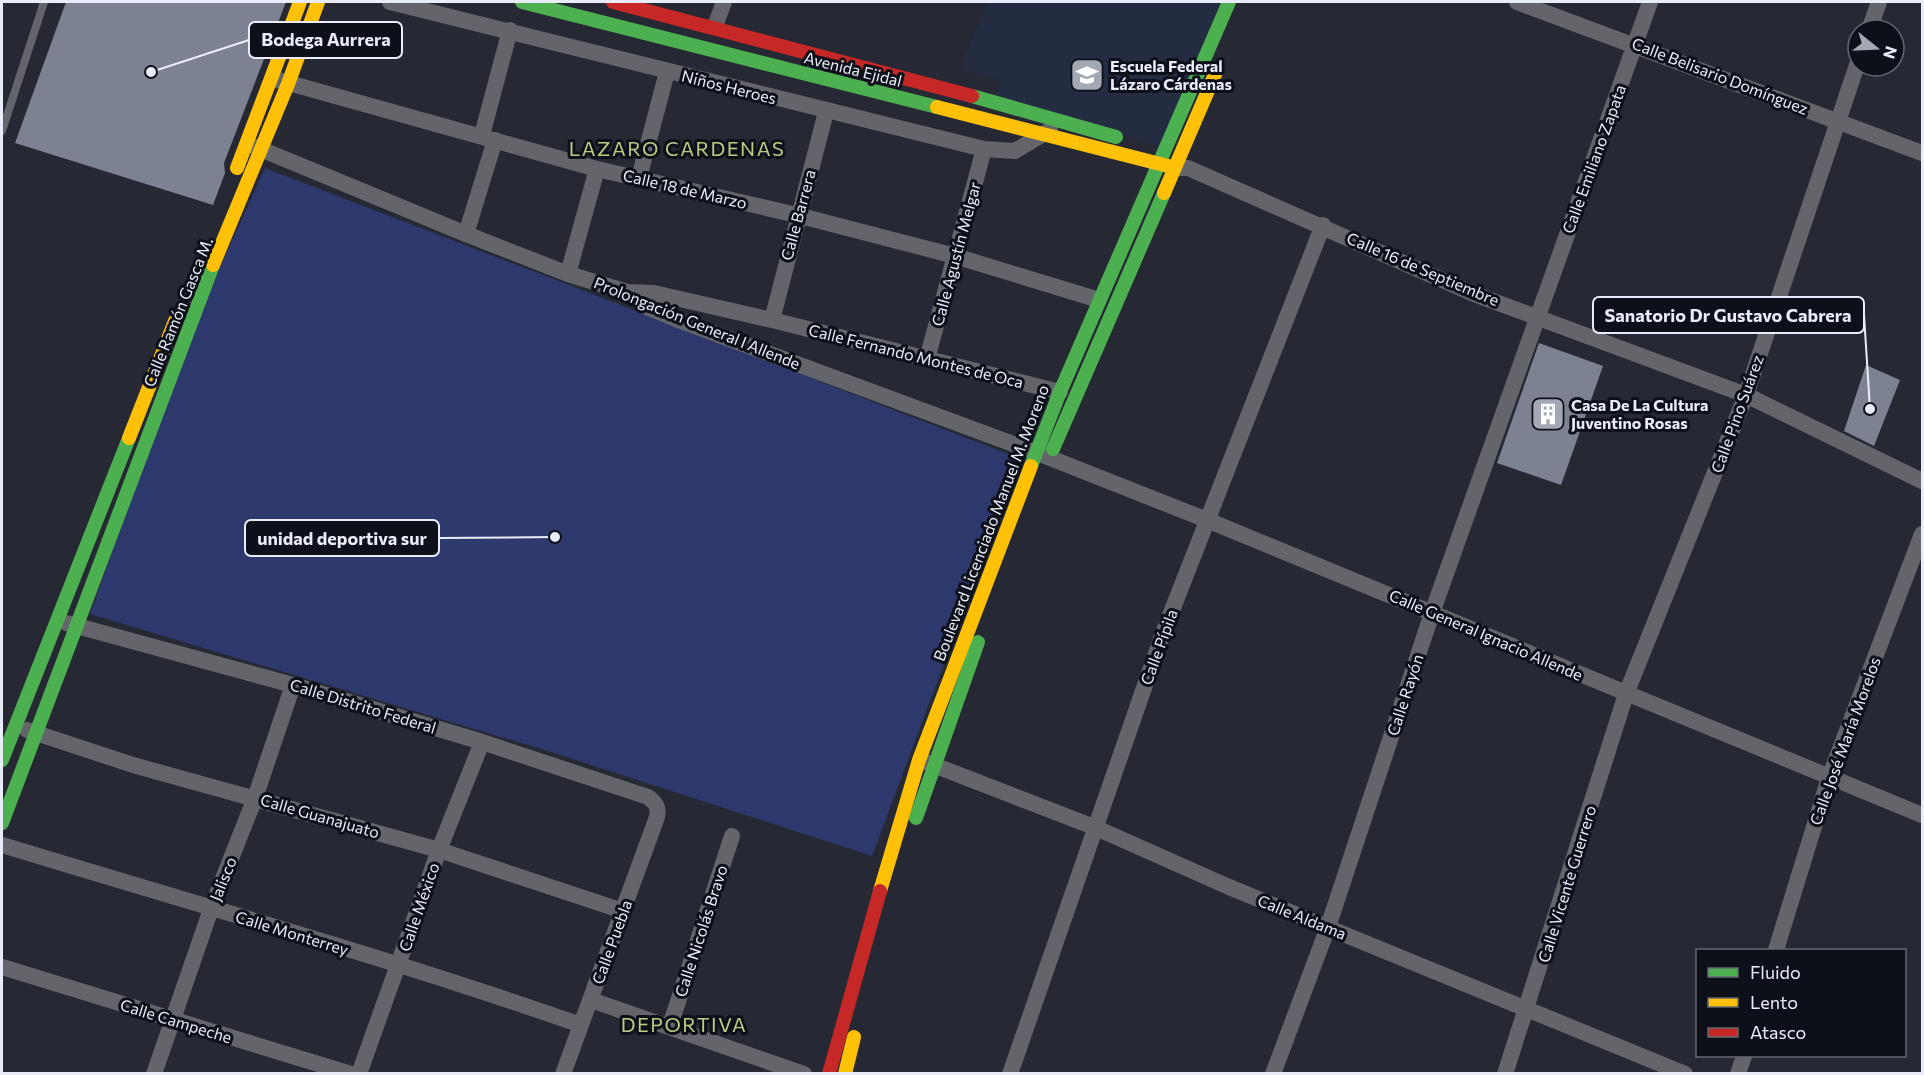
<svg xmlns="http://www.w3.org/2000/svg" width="1924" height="1075" viewBox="0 0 1924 1075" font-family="Commissioner,sans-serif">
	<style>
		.built { fill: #242c42 }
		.green { fill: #2d396c }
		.building { fill: #7d8293 }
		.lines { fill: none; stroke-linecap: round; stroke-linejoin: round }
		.lane { stroke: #64656a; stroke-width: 8 }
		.street { stroke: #64656a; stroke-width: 16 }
		.fast { stroke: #4caf50; stroke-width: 14 }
		.slow { stroke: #ffc107; stroke-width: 14 }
		.jam { stroke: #c62828; stroke-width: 14 }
		.labels { text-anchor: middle; stroke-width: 6; stroke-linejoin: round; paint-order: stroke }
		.poi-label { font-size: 16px; font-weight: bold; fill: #e8edf9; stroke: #0d1018; text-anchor: start }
		.street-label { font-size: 16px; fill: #e8edf9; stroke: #0d1018 }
		.quarter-label { font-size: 20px; letter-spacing: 1.5px; fill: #b9cd83; stroke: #0d1018 }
		.leader { fill: none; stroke: #e8edf9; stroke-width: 2 }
		.callout-dot { fill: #e8edf9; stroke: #0d1018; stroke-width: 2 }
		.callout { fill: #0d1018; stroke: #e8edf9; stroke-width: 2 }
		.callout-label { font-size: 18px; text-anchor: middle; font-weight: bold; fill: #e8edf9 }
	</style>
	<rect width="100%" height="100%" fill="#262933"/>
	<!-- built -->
	<path class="built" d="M988 2H1222L1164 148 995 96 1001 81 960 68Z"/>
	<!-- green -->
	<path class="green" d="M265 168 1021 459 872 856 548 751 90 614 190 333Z"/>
	<!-- building -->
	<path class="building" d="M66 2H286L224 163 225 173 213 205 15 143Z
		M1539 343 1603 366 1561 485 1497 463Z
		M1866 365 1900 380 1874 446 1844 431Z"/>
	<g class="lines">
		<!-- lane -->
		<path class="lane" d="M2 131 44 2"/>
		<!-- street -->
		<path class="street" d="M390 2 984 149 1015 151 1050 130
			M1517 2 1922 153
			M715 26 724 2
			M1869 30 1879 2
			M278 80 597 169 797 215 955 256 1099 300
			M482 135 510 30
			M253 146 466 234 568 274 627 292 647 307 681 321 1035 452 1207 520 1922 815
			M1175 168H1188L1474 294 1746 395 1922 481
			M639 178 667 72
			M466 234 495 140
			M568 274 597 169
			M627 292 654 293 772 320 1060 392
			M772 320 826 112
			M927 359 984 149
			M66 623 293 685 482 742 648 797C656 803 659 807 657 817L563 1074
			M27 730 133 765 439 850 623 911
			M926 762 1094 827 1229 887 1685 1074
			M2 845C195 904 390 958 581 1025
			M1776 950 1829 778 1922 534
			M2 967 351 1074
			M591 1000 804 1074
			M670 1026 732 836
			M154 1074 211 909 255 798 293 685
			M359 1074 439 850 482 742
			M1010 1074 1162 636 1323 225
			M1273 1074 1328 927 1432 613 1650 2
			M1505 1074 1626 694 1746 395 1858 62
			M1738 1074 1744 1056"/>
		<!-- fast -->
		<path class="fast" d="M522 2 937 107
			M972 96 1116 137
			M1053 449 1164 193
			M1031 466 1060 392 1229 2
			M2 760 129 438
			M916 818 978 642
			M2 823 213 265"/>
		<!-- slow -->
		<path class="slow" d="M937 107 1172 167
			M237 168 300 2
			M1164 193 1216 72
			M213 265 288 84 318 2
			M129 438 175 321
			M880 891 919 760 1031 466
			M845 1074 854 1037"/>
		<!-- jam -->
		<path class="jam" d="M613 2 972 96
			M829 1074 880 891"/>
	</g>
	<!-- icons -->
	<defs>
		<symbol id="school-square" viewBox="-11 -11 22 22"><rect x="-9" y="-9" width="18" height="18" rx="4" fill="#a4a8b4" stroke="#0d1018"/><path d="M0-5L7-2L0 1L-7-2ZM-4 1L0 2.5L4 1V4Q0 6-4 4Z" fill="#fff"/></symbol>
		<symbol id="building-square" viewBox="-11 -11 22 22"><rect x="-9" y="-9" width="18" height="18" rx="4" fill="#a4a8b4" stroke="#0d1018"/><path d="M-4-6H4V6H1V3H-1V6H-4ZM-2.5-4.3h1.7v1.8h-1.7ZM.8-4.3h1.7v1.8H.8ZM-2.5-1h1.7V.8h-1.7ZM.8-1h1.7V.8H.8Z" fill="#fff"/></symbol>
	</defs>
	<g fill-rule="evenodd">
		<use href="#school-square" x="1068" y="56" width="38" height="38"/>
		<use href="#building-square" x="1529" y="395" width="38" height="38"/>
	</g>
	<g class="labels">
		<!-- poi labels -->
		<g class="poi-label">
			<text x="1110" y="72">Escuela Federal<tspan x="1110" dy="18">Lázaro Cárdenas</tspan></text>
			<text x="1571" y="411">Casa De La Cultura<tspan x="1571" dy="18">Juventino Rosas</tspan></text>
		</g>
		<!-- street labels -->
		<g class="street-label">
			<text transform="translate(853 69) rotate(14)" y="6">Avenida Ejidal</text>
			<text transform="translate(1720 76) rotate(21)" y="6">Calle Belisario Domínguez</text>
			<text transform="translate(729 87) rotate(14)" y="6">Niños Heroes</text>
			<text transform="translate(1594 159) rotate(-70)" y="6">Calle Emiliano Zapata</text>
			<text transform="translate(685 189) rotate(13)" y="6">Calle 18 de Marzo</text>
			<text transform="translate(798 215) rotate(-75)" y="6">Calle Barrera</text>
			<text transform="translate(956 254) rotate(-75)" y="6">Calle Agustín Melgar</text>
			<text transform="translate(1423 269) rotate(23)" y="6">Calle 16 de Septiembre</text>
			<text transform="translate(178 312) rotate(-68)" y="6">Calle Ramón Gasca M.</text>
			<text transform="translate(697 323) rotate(22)" y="6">Prolongación General I Allende</text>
			<text transform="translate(916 356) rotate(14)" y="6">Calle Fernando Montes de Oca</text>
			<text transform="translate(1737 414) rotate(-70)" y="6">Calle Pino Suárez</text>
			<text transform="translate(991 523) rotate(-69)" y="6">Boulevard Licenciado Manuel M. Moreno</text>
			<text transform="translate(1486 635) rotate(23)" y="6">Calle General Ignacio Allende</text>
			<text transform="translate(1159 647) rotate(-70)" y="6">Calle Pípila</text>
			<text transform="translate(1405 695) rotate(-72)" y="6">Calle Rayón</text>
			<text transform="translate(363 706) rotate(17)" y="6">Calle Distrito Federal</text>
			<text transform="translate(1845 741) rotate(-70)" y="6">Calle José María Morelos</text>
			<text transform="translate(320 816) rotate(16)" y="6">Calle Guanajuato</text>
			<text transform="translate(223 879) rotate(-68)" y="6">Jalisco</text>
			<text transform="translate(1567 884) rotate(-73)" y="6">Calle Vicente Guerrero</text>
			<text transform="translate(419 907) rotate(-71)" y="6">Calle México</text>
			<text transform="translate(1302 917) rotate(22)" y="6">Calle Aldama</text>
			<text transform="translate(701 931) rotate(-72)" y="6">Calle Nicolás Bravo</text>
			<text transform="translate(292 933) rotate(17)" y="6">Calle Monterrey</text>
			<text transform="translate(612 942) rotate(-70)" y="6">Calle Puebla</text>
			<text transform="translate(176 1021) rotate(17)" y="6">Calle Campeche</text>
		</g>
		<!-- quarter labels -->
		<g class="quarter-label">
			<text x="677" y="156">LAZARO CARDENAS</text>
			<text x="684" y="1032">DEPORTIVA</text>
		</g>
	</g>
	<!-- callouts -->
	<path class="leader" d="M151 72L249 40M1870 409L1864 315M555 537L439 538"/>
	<g class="callout-dot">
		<circle cx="151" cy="72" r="6"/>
		<circle cx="1870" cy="409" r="6"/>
		<circle cx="555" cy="537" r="6"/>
	</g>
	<g class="callout">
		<rect x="249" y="22" width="153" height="36" rx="6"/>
		<rect x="1593" y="297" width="271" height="36" rx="6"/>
		<rect x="245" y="520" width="194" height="36" rx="6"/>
	</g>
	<g class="callout-label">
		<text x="326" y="46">Bodega Aurrera</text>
		<text x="1728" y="322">Sanatorio Dr Gustavo Cabrera</text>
		<text x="342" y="545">unidad deportiva sur</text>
	</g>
	<!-- border -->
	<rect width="1924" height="1075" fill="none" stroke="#e8edf9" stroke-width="6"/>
	<!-- legend -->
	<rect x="1696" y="949" width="210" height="108" fill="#0d1018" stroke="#656872" stroke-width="1.5"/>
	<rect x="1708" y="968" width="30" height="9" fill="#4caf50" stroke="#656872" stroke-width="1.5"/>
	<text x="1750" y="979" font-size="18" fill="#e8edf9">Fluido</text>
	<rect x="1708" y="998" width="30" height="9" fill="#ffc107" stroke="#656872" stroke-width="1.5"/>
	<text x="1750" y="1009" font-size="18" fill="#e8edf9">Lento</text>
	<rect x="1708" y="1028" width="30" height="9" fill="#c62828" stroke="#656872" stroke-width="1.5"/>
	<text x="1750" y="1039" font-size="18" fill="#e8edf9">Atasco</text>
	<!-- north arrow -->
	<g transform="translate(1876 48) rotate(108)"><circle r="28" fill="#0d1018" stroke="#656872" stroke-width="1.5"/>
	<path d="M0-4.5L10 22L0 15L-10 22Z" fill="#a4a8b4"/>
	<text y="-9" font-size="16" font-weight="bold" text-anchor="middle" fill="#e8edf9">N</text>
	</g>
</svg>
